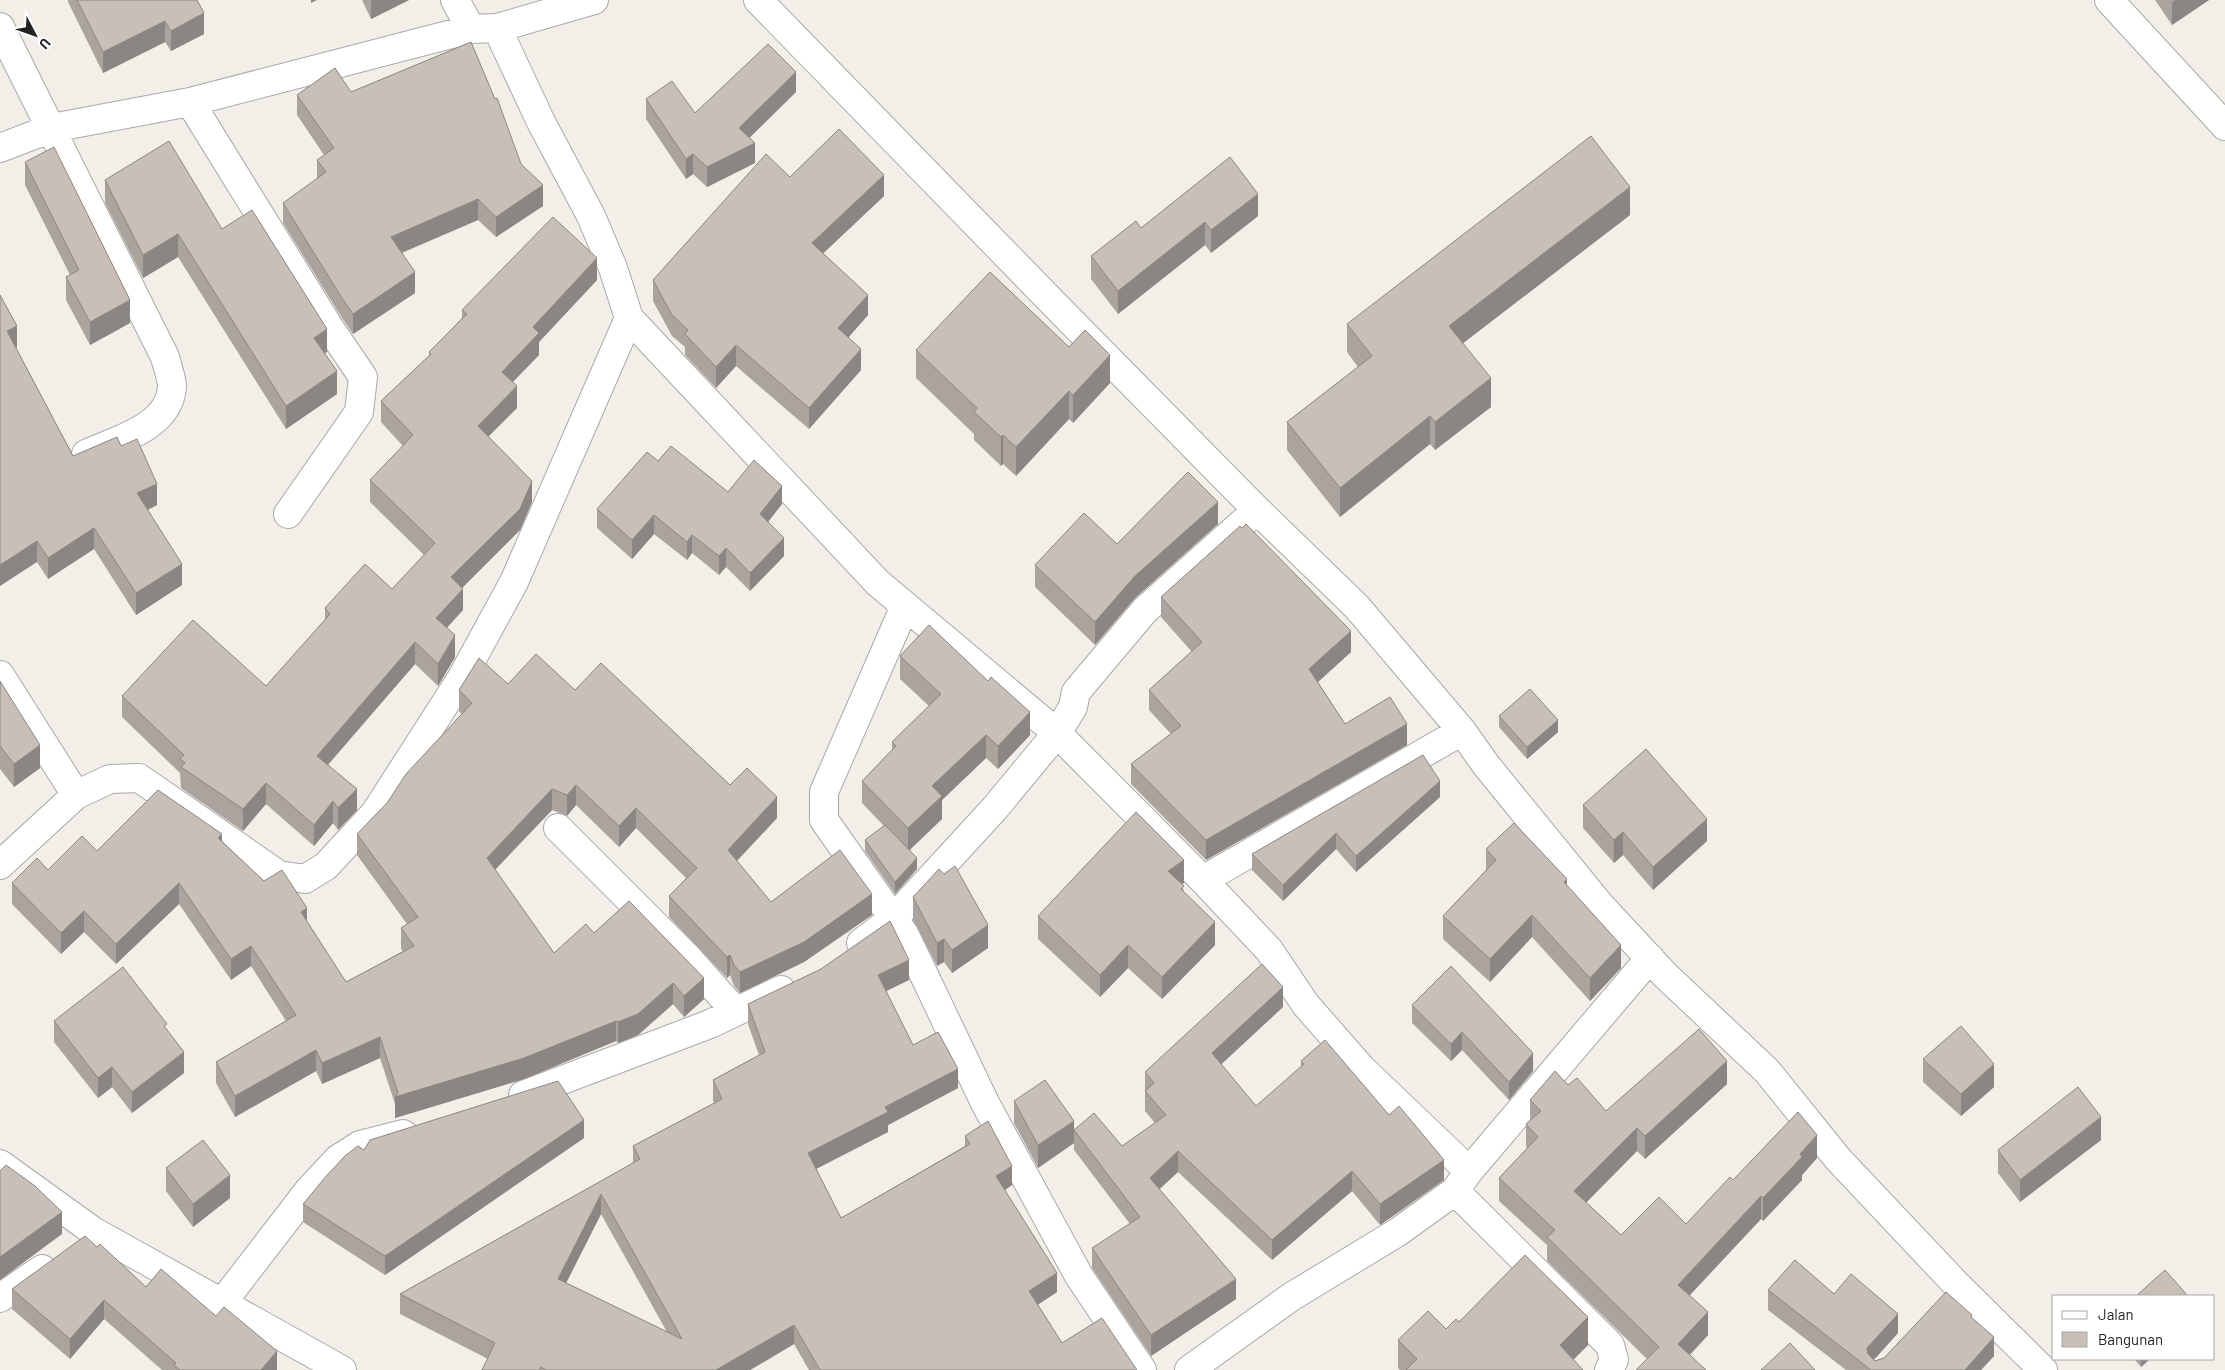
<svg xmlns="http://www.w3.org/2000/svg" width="2225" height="1370" viewBox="0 0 2225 1370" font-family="Barlow,sans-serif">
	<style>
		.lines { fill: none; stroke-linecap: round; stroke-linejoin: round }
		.minor-casing { stroke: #a9a9a9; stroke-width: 30 }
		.minor { stroke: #fff; stroke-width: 28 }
		.wall { fill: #aba49e; fill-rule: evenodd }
		.shaded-wall { fill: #8b8681 }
		.building { fill: #c7bfb8; stroke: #8b8681; fill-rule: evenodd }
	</style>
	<rect width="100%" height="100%" fill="#f2efe9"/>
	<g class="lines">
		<defs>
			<path id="minor" d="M455 0 471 29
				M758 0 1056 306 1257 510 1357 607 1462 731 1486 765 1600 905 1665 975 1767 1071 1838 1159 1957 1285 2043 1370
				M2109 0 2225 126
				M0 27 165 357C167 366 172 378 172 387 169 428 116 440 86 454
				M497 28 541 122 591 216 613 268 629 318 878 583 1057 733 1203 880 1269 950 1306 1005 1362 1069 1469 1171 1455 1191 1398 1232 1291 1297 1189 1370
				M190 102 329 327 363 377 359 412 288 514
				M0 148 52 128 190 102 471 29 497 28 594 0
				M905 606 824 792V820L905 935 985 1103 1079 1276 1142 1370
				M0 675 76 795
				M558 828 689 959 735 1011
				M0 865 76 795 110 779 139 778 279 875 305 879 326 866 375 813 461 679 514 582 629 318
				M1203 880 1462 731
				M861 943 894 918 995 808 1057 733 1073 707 1076 692 1145 610 1257 510
				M523 1095 710 1024 781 990
				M0 1164 93 1231 342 1370
				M1469 1171 1650 958
				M1455 1191 1610 1345 1614 1360 1609 1370
				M0 1298 42 1269
				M222 1303 309 1190 338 1159 360 1145 403 1134"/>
		</defs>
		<!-- minor casing -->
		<use href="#minor" class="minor-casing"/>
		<!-- minor -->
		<use href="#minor" class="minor"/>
	</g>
	<!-- wall -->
	<path class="wall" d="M68 0H197L204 34 171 51 165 42 103 73 68 2Z
		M362 0H409L371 19Z
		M2155 0H2209L2172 25Z
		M351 92 521 164 543 206 496 237 478 220 402 253 415 293 353 334 342 318 283 223V203L317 179V160L324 155 297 115V95Z
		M796 92 749 138 755 163 707 187 693 174 686 179 646 119V99L695 113Z
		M25 162 130 323 90 345 66 300V277L70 275 25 185Z
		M790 177 884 196 823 253 868 315 848 338 861 370 809 429 736 366 716 388 685 355V347L672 336 653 301V280Z
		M105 180 222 229 327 352 325 353 337 394 286 429 178 257 143 278 105 203Z
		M1630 215 1463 343 1491 407 1435 450 1430 444 1340 517 1287 450V422L1358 367 1347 352V324Z
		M1258 216 1211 253 1205 245 1118 314 1091 279V256L1141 228Z
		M597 280 539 342V355L513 382 517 408 488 436 532 502 520 530 462 588 463 610 447 628 455 657 438 686 415 664 328 765 357 810 338 830 333 823 314 846 266 804 243 831 181 788 180 773 122 717V696L266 686 325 620V608L392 589 424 555 370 502V480L403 446 381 422V401L429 356V352L462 318V310Z
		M0 295 17 347 16 348 73 456 121 446 157 505 148 510 182 585 136 615 94 549 48 579 37 562Z
		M1069 347 1110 383 1073 423 1069 419 1016 476 1003 464 1001 466 974 440V434L916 378V350Z
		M658 461 728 492 782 504 768 522 784 556 750 591 726 567 719 575 692 553 687 560 654 534 632 559 597 528V509Z
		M1218 524 1135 598 1095 645 1035 587V565L1117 544Z
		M1161 597 1351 652 1318 682 1345 724 1407 745 1206 860 1131 784V764L1171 734 1149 710V690L1192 652 1161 617Z
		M900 656 1030 735 998 769 986 758 942 800V819L910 850 917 869 895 894 865 851V840L884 826 862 803V781L892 750V742L929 706 900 679Z
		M0 681 40 768 14 787 0 769Z
		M508 684 575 690 730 785 777 818 737 861 771 902 872 915 804 962 740 993 734 986 730 975 727 978 669 917V896L686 878 636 828 619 847 576 805 567 816 552 810 495 870 554 953 594 933 704 999 684 1017 673 1004 638 1035 618 1043 616 1041 524 1079 395 1118V1104L380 1058 322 1084 316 1071 235 1117 216 1083V1062L286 1021 251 966 231 980 179 904 116 964 84 932 61 954 12 904V883L97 851 222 841 307 923 346 982 403 951 401 949V928L407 924 357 855V834L387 803 462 714 459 711V690Z
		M1499 716 1558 732 1527 759 1499 727Z
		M1440 797 1356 872 1336 849 1283 901 1252 870V854Z
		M1583 805 1707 841 1653 890 1623 855 1614 863 1583 828Z
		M1486 849 1567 886 1621 968 1590 1001 1532 937 1490 982 1443 939V916L1486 870Z
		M1184 883 1182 884 1184 892 1215 945 1162 999 1128 968 1100 997 1038 939V916Z
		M913 897 988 948 952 973 944 962 937 966 913 920Z
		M909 980 886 991 913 1045 958 1088 888 1125V1132L816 1169 841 1218 965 1146V1136L1012 1185 1005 1190 1057 1292 1038 1305 1062 1343 1137 1370H809L794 1344 750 1370H482L488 1359 400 1314V1294L633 1163V1146L714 1103 713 1100V1080L759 1055 748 1024V1004ZM601 1214 667 1332 566 1283Z
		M1412 1005 1533 1071 1509 1100 1462 1050 1451 1061 1412 1023Z
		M1283 1007 1221 1064 1256 1106 1301 1067V1061L1444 1180 1380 1225 1352 1191 1272 1260 1178 1172 1159 1189 1236 1299 1151 1356 1092 1268V1248L1130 1224 1074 1150V1130L1122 1146 1155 1123 1145 1111V1072Z
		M54 1021 167 1029 184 1073 132 1113 112 1087 98 1098 54 1042Z
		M1923 1059 1994 1087 1961 1116 1923 1082Z
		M1727 1084 1645 1159 1637 1151 1586 1202 1621 1235 1686 1224 1733 1180 1817 1158 1802 1175V1180L1763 1221 1761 1219 1689 1295 1708 1335 1690 1355 1647 1359 1547 1261V1245L1499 1201V1178L1527 1148 1526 1147V1124L1530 1120V1100L1568 1085 1606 1111Z
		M1014 1101 1074 1143 1038 1168 1014 1123Z
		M584 1138 385 1275 303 1222V1204L364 1150Z
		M2101 1140 2020 1202 1998 1173V1150Z
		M166 1168 230 1198 193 1227 166 1191Z
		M97 1247 146 1287 277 1370H162L104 1319 70 1359 12 1309V1289Z
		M1768 1290 1834 1294 1898 1333 1874 1360 1875 1361 1884 1358 1972 1318 1994 1356 1981 1370H1846L1768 1310Z
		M1459 1322 1588 1345 1573 1360 1583 1370H1400L1398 1368V1340L1446 1329Z
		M2134 1359H2150L2141 1367Z"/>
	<!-- shaded-wall -->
	<path class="shaded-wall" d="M311 0H317L311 3Z
		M371 0H409L371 19Z
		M2176 0H2209L2172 25V2Z
		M204 13V34L171 51V31Z
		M165 21V42L103 73V52Z
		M796 72V92L739 148V128Z
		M755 143V163L707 187V167Z
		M693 154V174L686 179V159Z
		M884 175V196L812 264V243Z
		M543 185V206L496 237V217Z
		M1630 187V215L1449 354V326Z
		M1258 194V216L1211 253V230Z
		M478 199V220L391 257V237Z
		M1205 222V245L1118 314V291Z
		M178 234V257L143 278V255Z
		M597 258V280L539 342V355L502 393V372L533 327Z
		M415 272V293L353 334V314Z
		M868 295V315L838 349V328Z
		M130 300V323L90 345V322Z
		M17 326V347L7 353V331Z
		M327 329V352L314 360V338Z
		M736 345V366L716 388V367Z
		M861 349V370L809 429V408Z
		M1110 355V383L1073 423V395Z
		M337 371V394L286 429V406Z
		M1491 378V407L1435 450V422Z
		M517 386V408L478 447V426Z
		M1069 391V419L1016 476V447Z
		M1430 416V444L1340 517V488Z
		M1003 435V464L1001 466V437Z
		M532 481V502L520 530 451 599V577Z
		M157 484V505L137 515V493Z
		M782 486V504L760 532V514Z
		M1218 502V524L1135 598 1095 645V622L1135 576Z
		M654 515V534L632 559V540Z
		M94 528V549L48 579V558Z
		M692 535V553L687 560V542Z
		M784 538V556L750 591V573Z
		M37 541V562L0 586V565Z
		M726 548V567L719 575V556Z
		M182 564V585L136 615V593Z
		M463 589V610L436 639V618Z
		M1351 631V652L1309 690V669Z
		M455 635V657L438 686V664Z
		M415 642V664L317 777V756Z
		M1030 712V735L998 769V746Z
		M1558 720V732L1527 759V747Z
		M1407 724V745L1206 860V840Z
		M986 735V758L942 800V819L908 851V828L932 786Z
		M40 745V768L14 787V764Z
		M1440 781V797L1356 872V856Z
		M266 783V804L243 831V809Z
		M576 785V805L567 816V795Z
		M357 789V810L338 830V808Z
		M552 789V810L487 878V858Z
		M777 797V818L728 870V850Z
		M333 801V823L314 846V825Z
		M636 808V828L619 847V826Z
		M1707 819V841L1653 890V867Z
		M1623 832V855L1614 863V840Z
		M1336 833V849L1283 901V885Z
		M222 834V854L218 838Z
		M917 858V869L895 894V882Z
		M1184 860V883L1168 893V871Z
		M1567 879V902L1564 882Z
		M179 883V904L116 964V944Z
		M872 894V915L804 962 740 993V972Z
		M307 908V928L301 912Z
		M84 911V932L61 954V933Z
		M1532 915V937L1490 982V959Z
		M1215 922V945L1162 999V977Z
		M988 925V948L952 973V950Z
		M944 939V962L937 966V943Z
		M1128 945V968L1100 997V975Z
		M1621 945V968L1590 1001V978Z
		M251 946V966L231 980V959Z
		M730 955V975L727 978V957Z
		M909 960V980L878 995V975Z
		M704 978V999L684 1017V996Z
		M673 983V1004L638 1035 618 1043V1022Z
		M1283 987V1007L1212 1073V1053Z
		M616 1021V1041L524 1079 395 1118V1097Z
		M1462 1032V1050L1451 1061V1044Z
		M380 1037V1058L322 1084V1063Z
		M316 1050V1071L235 1117V1096Z
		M184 1052V1073L132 1113V1092Z
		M1533 1053V1071L1509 1100V1082Z
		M1727 1061V1084L1645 1159V1136Z
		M1994 1064V1087L1961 1116V1094Z
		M112 1067V1087L98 1098V1078Z
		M958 1069V1088L888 1125V1132L808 1173V1153L885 1107Z
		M2101 1117V1140L2020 1202V1180Z
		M584 1120V1138L385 1275V1256Z
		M1074 1121V1143L1038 1168V1145Z
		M1637 1128V1151L1574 1215V1191Z
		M1817 1135V1158L1802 1175V1180L1763 1221V1198L1800 1154Z
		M1178 1151V1172L1150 1198V1178Z
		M1444 1160V1180L1380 1225V1204Z
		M1012 1166V1185L996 1196V1176Z
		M1352 1171V1191L1272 1260V1240Z
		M230 1175V1198L193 1227V1204Z
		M601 1194V1214L558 1299V1279Z
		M1761 1196V1219L1678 1308V1285Z
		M62 1212V1234L0 1280V1257Z
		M1057 1273V1292L1029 1310V1291Z
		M1236 1279V1299L1151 1356V1335Z
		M104 1300V1319L70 1359V1339Z
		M1708 1312V1335L1678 1367V1344Z
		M1898 1314V1333L1867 1367V1348Z
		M1588 1317V1345L1563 1370 1560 1345Z
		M794 1325V1344L750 1370H716Z
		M1994 1337V1356L1981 1370H1965Z
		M277 1351V1370H261Z
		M2141 1359H2150L2141 1367Z"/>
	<!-- building -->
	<path class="building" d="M77 0H197L204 13 171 31 165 21 103 52Z
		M471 42 495 99 497 98 521 164 543 185 496 217 478 199 391 237 415 272 353 314 342 298 283 203 326 172 317 160 334 148 297 95 335 68 351 92Z
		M768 44 796 72 739 128 755 143 707 167 693 154 686 159 646 99 672 81 695 113Z
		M839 129 884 175 812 243 868 295 838 328 861 349 809 408 736 345 716 367 685 334 688 330 672 315 653 280 766 154 790 177Z
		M1591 136 1630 187 1449 326 1491 378 1435 422 1430 416 1340 488 1287 422 1372 356 1347 324Z
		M169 141 222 229 252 210 327 329 314 338 337 371 286 406 178 234 143 255 105 180Z
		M54 147 130 300 90 322 66 277 79 270 25 162Z
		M1230 157 1258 194 1211 230 1205 222 1118 291 1091 256 1136 221 1141 228Z
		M553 217 597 258 533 327 539 333 502 372 517 386 478 426 532 481 520 509 451 577 463 589 436 618 455 635 438 664 415 642 317 756 357 789 338 808 333 801 314 825 266 783 243 809 181 767 185 763 180 759 184 755 122 696 193 620 266 686 330 614 325 608 365 564 392 589 435 543 370 480 413 435 381 401 431 354 429 352 467 314 462 310Z
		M990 272 1069 347 1085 330 1110 355 1073 395 1069 391 1016 447 1003 435 1001 437 974 412 977 408 916 350Z
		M0 295 17 326 7 331 73 456 117 437 121 446 137 439 157 484 137 493 182 564 136 593 94 528 48 558 37 541 0 565Z
		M671 446 728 492 754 460 782 486 760 514 784 538 750 573 726 548 719 556 692 535 687 542 654 515 632 540 597 509 647 452 658 461Z
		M1188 472 1218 502 1135 576 1095 622 1035 565 1084 513 1117 544Z
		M1246 524 1351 631 1309 669 1345 724 1390 697 1407 724 1206 840 1131 764 1181 726 1149 690 1202 642 1161 597 1240 526 1242 528Z
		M929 625 988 681 991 677 1030 712 998 746 986 735 932 786 942 796 908 828 862 781 896 746 892 742 941 694 900 656Z
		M536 654 575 690 601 663 730 785 747 768 777 797 728 850 771 902 840 850 872 894 804 942 740 972 734 965 730 955 727 957 669 896 697 868 636 808 619 826 576 785 567 795 552 789 487 858 554 953 586 924 594 933 629 901 704 978 684 996 673 983 638 1014 618 1022 616 1021 524 1058 395 1097 398 1093 380 1037 322 1063 316 1050 235 1096 216 1062 296 1015 251 946 231 959 179 883 116 944 84 911 61 933 12 883 37 858 48 870 82 836 97 851 158 790 222 834 218 838 264 881 282 870 307 908 301 912 346 982 414 946 401 928 418 917 357 834 387 803 406 774 472 703 459 690 479 658 508 684Z
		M0 681 40 745 14 764 0 746Z
		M1530 689 1558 720 1527 747 1499 716Z
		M1646 749 1707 819 1653 867 1623 832 1614 840 1583 805Z
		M1423 755 1440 781 1356 856 1336 833 1283 885 1252 854Z
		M1136 812 1184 860 1168 871 1184 886 1181 889 1215 922 1162 977 1128 945 1100 975 1038 916Z
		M1514 823 1567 879 1564 882 1621 945 1590 978 1532 915 1490 959 1443 916 1496 860 1486 849Z
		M885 825 917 858 895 882 865 840Z
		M955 866 988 925 952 950 944 939 937 943 913 897 939 869 944 874Z
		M890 921 909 960 878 975 913 1045 938 1032 958 1069 885 1107 888 1112 808 1153 841 1218 970 1144 965 1136 988 1121 1012 1166 996 1176 1057 1273 1029 1291 1062 1343 1102 1318 1137 1370H820L794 1325 716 1370H546L541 1367 540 1370H482L495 1343 400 1294 640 1159 633 1146 722 1099 713 1080 765 1052 748 1004 821 969ZM601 1194 682 1339 558 1279Z
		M1262 964 1283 987 1212 1053 1256 1106 1304 1064 1301 1061 1325 1040 1389 1115 1399 1106 1444 1160 1380 1204 1352 1171 1272 1240 1178 1151 1150 1178 1236 1279 1151 1335 1092 1248 1140 1217 1074 1130 1094 1113 1122 1146 1166 1115 1145 1091 1154 1083 1145 1072Z
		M1451 966 1533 1053 1509 1082 1462 1032 1451 1044 1412 1005Z
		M123 967 167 1024 164 1026 184 1052 132 1092 112 1067 98 1078 54 1021Z
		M1961 1026 1994 1064 1961 1094 1923 1059Z
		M1699 1029 1727 1061 1645 1136 1637 1128 1574 1191 1621 1235 1659 1197 1686 1224 1730 1177 1733 1180 1798 1112 1817 1135 1800 1154 1802 1157 1763 1198 1761 1196 1678 1285 1708 1312 1678 1344 1706 1370H1636L1659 1347 1547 1237 1555 1230 1499 1178 1538 1137 1526 1124 1541 1111 1530 1100 1555 1071 1568 1085 1577 1078 1606 1111Z
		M1045 1080 1074 1121 1038 1145 1014 1101Z
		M558 1081 584 1120 385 1256 303 1204 328 1174 346 1155 358 1146 364 1150 370 1140Z
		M2078 1087 2101 1117 2020 1180 1998 1150Z
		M203 1140 230 1175 193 1204 166 1168Z
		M6 1165 35 1186 62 1212 0 1257V1171Z
		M85 1236 97 1247 100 1244 146 1287 161 1269 216 1316 224 1307 277 1351 261 1370H180L174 1365 176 1363 104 1300 70 1339 12 1289Z
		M1525 1255 1588 1317 1560 1345 1583 1370H1406L1417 1359 1398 1340 1428 1311 1446 1329 1456 1319 1459 1322Z
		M1795 1260 1834 1294 1851 1274 1898 1314 1867 1348 1868 1354 1875 1361 1884 1358 1946 1292 1972 1315 1971 1317 1994 1337 1965 1370H1871L1768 1290Z
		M2165 1270 2188 1296H2136Z
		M1790 1343 1815 1370H1761Z"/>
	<!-- legend -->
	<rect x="2052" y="1295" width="162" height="65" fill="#ffffff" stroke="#a7a7a7"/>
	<rect x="2062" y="1311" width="25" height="8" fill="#ffffff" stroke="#a7a7a7"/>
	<text x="2098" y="1320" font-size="15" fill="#222222">Jalan</text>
	<rect x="2062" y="1332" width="25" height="15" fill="#c7bfb8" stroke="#a7a7a7"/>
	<text x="2098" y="1345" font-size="15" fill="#222222">Bangunan</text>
	<!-- north arrow -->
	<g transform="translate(35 35) rotate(131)" stroke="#ffffff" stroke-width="4" paint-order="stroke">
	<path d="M0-4L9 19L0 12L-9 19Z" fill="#222222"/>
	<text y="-8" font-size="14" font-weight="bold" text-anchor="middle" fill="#222222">U</text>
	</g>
</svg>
